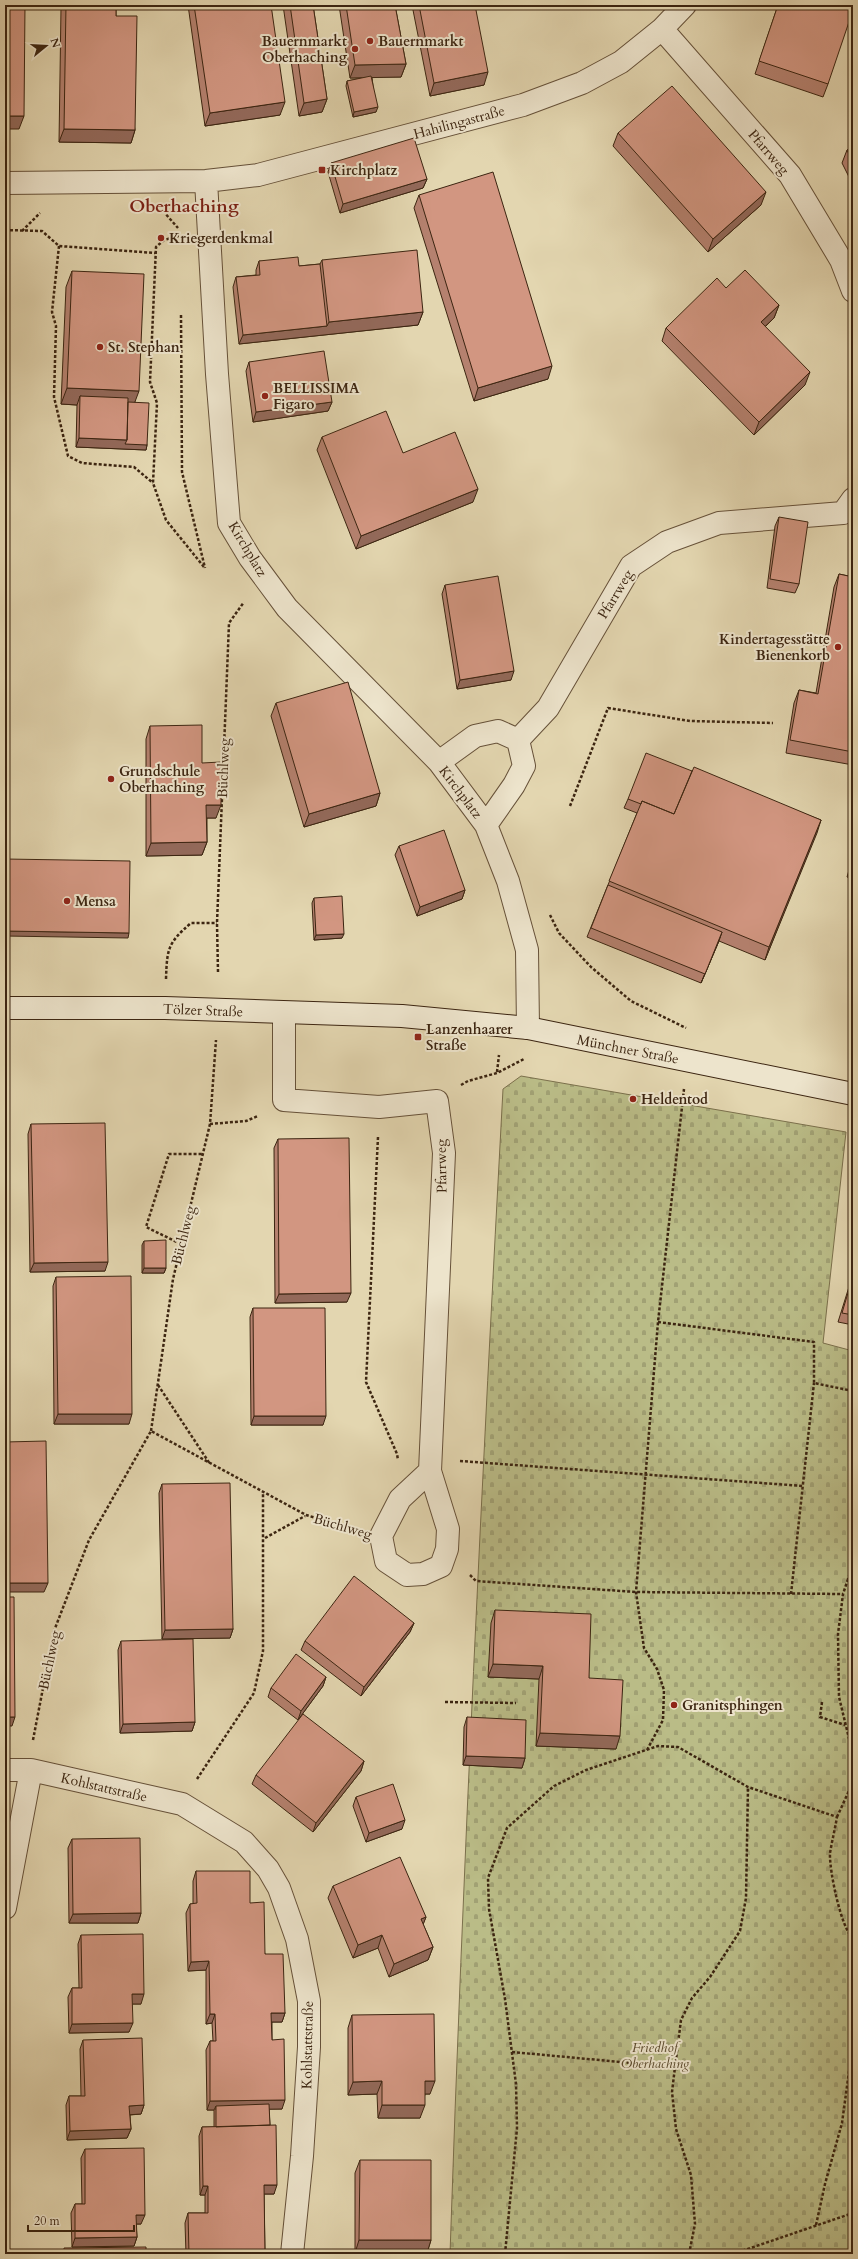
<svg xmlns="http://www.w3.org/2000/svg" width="858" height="2259" viewBox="0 0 858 2259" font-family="Cardo,serif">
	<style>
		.cemetery { fill: url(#cemetery-stones); stroke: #7b704c }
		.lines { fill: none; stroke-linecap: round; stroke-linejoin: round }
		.street-casing { stroke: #665139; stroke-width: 24 }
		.secondary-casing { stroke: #3c2511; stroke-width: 24 }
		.path { stroke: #3c2511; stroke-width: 2.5; stroke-dasharray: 3 2; stroke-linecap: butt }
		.street { stroke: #ede4cc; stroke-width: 22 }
		.secondary { stroke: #ede4cc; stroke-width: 22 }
		.wall { fill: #b5816f; stroke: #3c2511 }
		.shaded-wall { fill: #93695a; stroke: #3c2511 }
		.building { fill: #d29681; stroke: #3c2511 }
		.poi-dot { fill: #8f2418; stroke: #ede4cc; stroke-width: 1.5 }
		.labels { text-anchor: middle; stroke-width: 4; stroke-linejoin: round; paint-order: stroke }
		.poi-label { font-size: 14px; font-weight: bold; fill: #3c2511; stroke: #ede4cc; text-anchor: start }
		.street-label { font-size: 14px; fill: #3c2511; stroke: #ede4cc }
		.park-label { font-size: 14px; font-style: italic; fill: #5c4b2e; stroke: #ede4cc }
		.district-label { font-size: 18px; font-weight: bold; fill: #7a1f14; stroke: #ede4cc }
	</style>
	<defs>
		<pattern id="cemetery-stones" width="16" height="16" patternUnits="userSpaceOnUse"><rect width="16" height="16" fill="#babc87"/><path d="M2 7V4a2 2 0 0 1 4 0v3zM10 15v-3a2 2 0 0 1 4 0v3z" fill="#a1a174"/></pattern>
	</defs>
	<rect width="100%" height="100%" fill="#e3d6b0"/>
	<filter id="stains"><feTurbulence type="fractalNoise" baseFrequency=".005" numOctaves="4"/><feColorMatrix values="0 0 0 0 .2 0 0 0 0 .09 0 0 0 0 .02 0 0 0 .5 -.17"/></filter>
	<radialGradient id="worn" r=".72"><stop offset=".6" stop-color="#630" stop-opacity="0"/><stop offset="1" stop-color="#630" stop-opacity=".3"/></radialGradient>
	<!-- cemetery -->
	<path class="cemetery" d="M521 1076 846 1132 823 1343 853 1351V2250L846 2254H450C463 1865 482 1478 503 1089Z"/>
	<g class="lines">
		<defs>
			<path id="street" d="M662 29 790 175 841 260 853 291
				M206 181 217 374 229 523 250 558 287 608 439 762 486 825 508 881 527 950 528 1028
				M5 183 206 181 258 175 523 105 582 83 621 62 662 29 685 5
				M518 740 548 708 631 566 667 542 719 523 843 513 853 499
				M439 762 475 736 498 731 518 740 524 766 514 785 486 825
				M284 1013V1100L379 1107 437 1101 444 1153 430 1471 448 1529 447 1549 441 1566 423 1574 407 1575 386 1561 381 1536 400 1499 430 1471
				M5 1770H31L182 1804 244 1842 268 1869 279 1888 297 1939 309 2001V2047L302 2156 292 2254
				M5 1908 31 1770"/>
			<path id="secondary" d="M5 1008H165L402 1016 528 1028 853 1094"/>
		</defs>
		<!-- street casing -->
		<use href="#street" class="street-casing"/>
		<!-- secondary casing -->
		<use href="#secondary" class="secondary-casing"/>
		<!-- path -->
		<path class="path" d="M163 211 178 228
			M5 230 42 231 59 246 155 253
			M22 231 40 213
			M179 236 164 240 156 247 150 382 157 403 153 483 166 520 204 567
			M59 246 52 312 56 326 54 397 68 456 82 463 134 467 153 483
			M181 315 182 472 205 568
			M570 806 608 708 690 721 773 723
			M550 915 559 933 591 967 631 1001 686 1028
			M218 972 217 923 229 623 244 602
			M166 979C167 948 168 943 191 923H217
			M497 1072 499 1055
			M461 1085 468 1081 497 1073 524 1059
			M210 1124 246 1121 258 1116
			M378 1137 366 1382 397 1454 398 1460
			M181 1244 146 1227 169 1154H203
			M658 1322 814 1342V1383L853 1391
			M158 1385 210 1464
			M151 1431 173 1279 210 1124 216 1040
			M460 1461 803 1486
			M265 1538 305 1516
			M853 1564 848 1579 853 1578
			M470 1575 476 1581 636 1592 843 1594
			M848 1579 843 1594 838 1634 839 1697 853 1755
			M791 1594 814 1383
			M445 1702 516 1703
			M822 1702 820 1717 845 1725
			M33 1740 54 1631 89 1540 151 1431 306 1515 353 1529
			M647 1750 663 1720 664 1690 657 1669 644 1648 636 1592 658 1322 684 1089
			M197 1779 254 1693 263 1651V1494
			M837 1817 853 1782
			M512 2052 675 2067
			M816 2225 825 2184 842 2123 853 2042
			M505 2254 517 2128 516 2084 505 1999 489 1909 488 1878 507 1828 554 1786 586 1770 658 1746 678 1747 748 1787 837 1817C835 1829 832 1841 830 1853 829 1869 841 1929 853 1938
			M689 2254 695 2224 691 2175 676 2129 672 2092 675 2067 681 2020 692 1998 710 1977 740 1931 746 1898 748 1787
			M733 2254 853 2213"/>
		<!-- street -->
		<use href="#street" class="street"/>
		<!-- secondary -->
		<use href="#secondary" class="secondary"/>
	</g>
	<!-- wall -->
	<path class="wall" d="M62 5H116V16L135 130 131 143 59 142 61 8Z
		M188 5H271L280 115 205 126Z
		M283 5H313L327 99 322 112 299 116Z
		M339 5H395L406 64 401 77H372L376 112 353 117 346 86 347 81 362 78H350Z
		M412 5H475L484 85 430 96Z
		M778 5 828 84 823 97 755 74Z
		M618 133 761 205 708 252 613 146Z
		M853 147V185L842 163 847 150Z
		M331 163 427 179 423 188 340 213 328 172Z
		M419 195 548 379 474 401 414 208Z
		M322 260 423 312 418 325 239 344 233 287 236 277 256 275V270L259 261 299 266 320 264Z
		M72 271 135 402 147 445 146 450 76 447 77 405 61 404 66 287Z
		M779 305 774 318 765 327 805 385 754 435 662 341 666 328Z
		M249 362 332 402 328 411 253 422 246 371Z
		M322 437 403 453 473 502 356 549 317 450Z
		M779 517 799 584 795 593 767 588 775 526Z
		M839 574 853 577V765L786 753 794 703 799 690 816 693 834 587Z
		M445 585 511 680 457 689 442 594Z
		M276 703 380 793 376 806 304 827 271 716Z
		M150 726 202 763 216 818H207V842L202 855 146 856V739Z
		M692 771 821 820 765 960 719 941 701 983 587 937 637 813 624 808 628 799Z
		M399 846 465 890 462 899 417 916 395 855Z
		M853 856V879L847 877Z
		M314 898 342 938 314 940 312 903Z
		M31 1124 105 1271 30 1272 28 1134Z
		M278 1139 347 1302 275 1303 274 1148Z
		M144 1241 166 1268 164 1273H142V1245Z
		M853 1274V1325L838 1322Z
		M56 1277 129 1424H54L53 1286Z
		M253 1308 323 1425H251L250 1317Z
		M162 1484 233 1629 230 1638 162 1639 159 1493Z
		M495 1610 589 1678 616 1749 536 1746 539 1679 488 1677 491 1623Z
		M414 1623 410 1632 361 1696 301 1650 305 1641Z
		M121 1641 195 1722 192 1731 120 1733 118 1650Z
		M326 1677 323 1686 298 1720 268 1697 271 1688Z
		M467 1717 525 1758 522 1768 463 1765 464 1727Z
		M364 1761 361 1771 313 1832 252 1784 256 1775Z
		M356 1797 402 1829 366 1842 353 1806Z
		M72 1839 141 1913 138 1923H69L68 1848Z
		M196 1871 250 1903 265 1954 285 2013 282 2022H272V2040L282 2109H269L270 2125 274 2194H264L265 2254H186L185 2223 188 2213H205V2195H200L199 2136 202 2127H214V2110H207L206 2050 210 2041H213L212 2023 206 2024V1970L188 1971 186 1913 190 1904H193V1881Z
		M333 1886 426 1917 423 1924 433 1947 428 1960 389 1977 378 1948 353 1958 328 1898Z
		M81 1935 141 2004H132L129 2032 69 2033 68 1997 72 1988H79L78 1944Z
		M352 2015 430 2094H425L420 2118H378L377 2094 348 2095V2028Z
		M83 2040 144 2105 141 2114 130 2115 131 2129 127 2138 67 2140 66 2105 69 2096H81L80 2049Z
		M85 2149 141 2224H136L137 2237 134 2246 72 2247 71 2213 75 2204H82L81 2158Z
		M360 2160 431 2240 427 2253H355V2173Z"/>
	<!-- shaded-wall -->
	<path class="shaded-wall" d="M406 64 401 77 350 78 355 65Z
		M488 72 484 85 430 96 434 83Z
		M327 99 322 112 299 116 304 103Z
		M285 102 280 115 205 126 210 113Z
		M378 107 376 112 353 117 354 112Z
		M5 116H24L19 129H5Z
		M64 129 135 130 131 143 59 142Z
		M427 179 423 188 340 213 343 204Z
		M766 192 761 205 708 252 713 239Z
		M779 305 774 318 756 335 761 322Z
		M423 312 418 325 239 344 243 335 327 326 329 322Z
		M552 366 548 379 474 401 478 388Z
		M810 372 805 385 754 435 759 422Z
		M67 388 139 391 133 407 80 396 77 405 61 404Z
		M332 402 328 411 253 422 256 412Z
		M79 438 127 440 147 445 146 450 76 447Z
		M478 489 473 502 356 549 361 536Z
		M514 671 511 680 457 689 460 680Z
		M380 793 376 806 304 827 309 814Z
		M206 805H221L216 818H202Z
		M821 820 817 833 765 960 769 947Z
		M207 842 202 855 146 856 151 843Z
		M465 890 462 899 417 916 420 907Z
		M5 931 129 933 128 938 5 936Z
		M722 932 719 941 701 983 705 974Z
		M344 934 342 938 314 940 316 935Z
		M108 1262 105 1271 30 1272 34 1263Z
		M144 1268H166L164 1273H142Z
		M351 1293 347 1302 275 1303 279 1294Z
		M58 1414H132L129 1424H54Z
		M254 1416H326L323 1425H251Z
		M5 1583H48L44 1592H5Z
		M414 1623 410 1632 361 1696 364 1687Z
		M233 1629 230 1638 162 1639 165 1630Z
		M493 1664 543 1666 539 1679 488 1677Z
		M326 1677 323 1686 298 1720 301 1711Z
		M5 1717H15L12 1726H5Z
		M195 1722 192 1731 120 1733 123 1724Z
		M540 1733 620 1736 616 1749 536 1746Z
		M466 1756 525 1758 522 1768 463 1765Z
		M364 1761 361 1771 313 1832 316 1823Z
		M405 1820 402 1829 366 1842 369 1833Z
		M141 1913 138 1923H69L73 1914Z
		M426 1917 421 1930V1919Z
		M382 1935 378 1948 353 1958 358 1945Z
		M433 1947 428 1960 389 1977 394 1964Z
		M209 1961 206 1970 188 1971 191 1962Z
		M132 1994H144L141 2004H129Z
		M271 2013H285L282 2022H268Z
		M210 2014H215L212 2023 206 2024Z
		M133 2023 129 2032 69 2033 72 2024Z
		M382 2081 377 2094 348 2095 353 2082Z
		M425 2081H435L430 2094H420Z
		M285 2100 282 2109 216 2110V2106L214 2110H207L210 2101Z
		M144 2105 141 2114 126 2115 129 2106Z
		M382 2105H425L420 2118H378Z
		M131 2129 127 2138 67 2140 70 2131Z
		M264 2185H277L274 2194H260Z
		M203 2186H208L205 2195H200Z
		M136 2215H145L141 2224H133Z
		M137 2237 134 2246 72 2247 75 2238Z
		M359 2240H431L427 2253H355Z"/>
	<!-- building -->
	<path class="building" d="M5 5H25L24 116H5Z
		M66 5H116V16H137L135 130 64 129Z
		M194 5H271L285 102 210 113Z
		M290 5H313L327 99 304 103Z
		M346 5H395L406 64 355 65Z
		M419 5H475L488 72 434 83Z
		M778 5H853V10L828 84 759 61Z
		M371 76 378 107 354 112 347 81Z
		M672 86 766 192 713 239 618 133Z
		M414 138 427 179 343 204 331 163Z
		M853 147V163L847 150Z
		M493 172 552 366 478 388 419 195Z
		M417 250 423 312 329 322 322 260Z
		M298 257 299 266 320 264 327 326 243 335 236 277 260 275 259 261Z
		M745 270 779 305 761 322 810 372 759 422 666 328 717 278 726 288Z
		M72 271 144 274 139 391 67 388Z
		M324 351 332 402 256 412 249 362Z
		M80 396 128 398 127 440 79 438Z
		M128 402 149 403 147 445 125 444 127 440Z
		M386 411 403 453 455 432 478 489 361 536 322 437Z
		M779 517 808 522 799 584 770 579Z
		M839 574 853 577V752L790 740 799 690 818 694Z
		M498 576 514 671 460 680 445 585Z
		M348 682 380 793 309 814 276 703Z
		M202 725V763L221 762V805H206L207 842 151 843 150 726Z
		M646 753 692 771 674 814 642 801 641 804 628 799Z
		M694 767 821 820 769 947 609 881 642 801 674 814Z
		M444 830 465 890 420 907 399 846Z
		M853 858V874L849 873Z
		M5 859 130 861 129 933 5 931Z
		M608 885 722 932 705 974 591 928Z
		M342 896 344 934 316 935 314 898Z
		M105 1123 108 1262 34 1263 31 1124Z
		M349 1138 351 1293 279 1294 278 1139Z
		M166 1240V1268H144V1241Z
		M131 1276 132 1414H58L56 1277Z
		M853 1276V1315L842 1313Z
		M253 1308H325L326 1416H254Z
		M46 1441 48 1583H5V1442Z
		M230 1483 233 1629 165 1630 162 1484Z
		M354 1576 414 1623 364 1687 305 1641Z
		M5 1597H14L15 1717H5Z
		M495 1610 591 1614 589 1678 623 1680 620 1736 540 1733 543 1666 493 1664Z
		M193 1639 195 1722 123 1724 121 1641Z
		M296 1654 326 1677 301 1711 271 1688Z
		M303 1714 364 1761 316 1823 256 1775Z
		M467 1717 526 1720 525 1758 466 1756Z
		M393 1784 405 1820 369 1833 356 1797Z
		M140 1838 141 1913 73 1914 72 1839Z
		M400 1857 426 1917 421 1919 433 1947 394 1964 382 1935 358 1945 333 1886Z
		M196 1871H250V1903L264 1902 265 1954H283L285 2013H271L272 2040 284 2039 285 2100 210 2101V2041H216L215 2014H210L209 1961 191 1962 190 1904 197 1903Z
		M143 1934 144 1994H132L133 2023 72 2024V1988H82L81 1935Z
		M434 2014 435 2081H425V2105H382V2081L353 2082 352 2015Z
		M142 2038 144 2105 129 2106 131 2129 70 2131 69 2096H85L83 2040Z
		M269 2104 270 2125 216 2127V2106Z
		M276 2125 277 2185H264L265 2254H189L188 2213H208V2186H203L202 2127Z
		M144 2148 145 2215H136L137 2237 75 2238V2204H85V2149Z
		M360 2160H431V2240H359Z
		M146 2247V2254H64V2248Z"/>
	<!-- markers -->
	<g class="poi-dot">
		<circle cx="370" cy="41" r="4"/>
		<circle cx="355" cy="49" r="4"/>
		<rect x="318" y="166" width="8" height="8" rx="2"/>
		<circle cx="161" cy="238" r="4"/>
		<circle cx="100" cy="347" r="4"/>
		<circle cx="265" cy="396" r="4"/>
		<circle cx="838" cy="647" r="4"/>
		<circle cx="111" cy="779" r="4"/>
		<circle cx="67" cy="901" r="4"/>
		<rect x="414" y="1033" width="8" height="8" rx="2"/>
		<circle cx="633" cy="1099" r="4"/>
		<circle cx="674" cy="1705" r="4"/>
	</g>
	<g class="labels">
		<!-- poi labels -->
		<g class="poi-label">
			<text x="347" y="46" text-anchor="end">Bauernmarkt<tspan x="347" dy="16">Oberhaching</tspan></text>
			<text x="378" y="46">Bauernmarkt</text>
			<text x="330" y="175">Kirchplatz</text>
			<text x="169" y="243">Kriegerdenkmal</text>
			<text x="108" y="352">St. Stephan</text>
			<text x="273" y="393">BELLISSIMA<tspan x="273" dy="16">Figaro</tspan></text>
			<text x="830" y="644" text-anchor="end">Kindertagesstätte<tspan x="830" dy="16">Bienenkorb</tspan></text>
			<text x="119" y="776">Grundschule<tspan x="119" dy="16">Oberhaching</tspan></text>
			<text x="75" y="906">Mensa</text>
			<text x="426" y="1034">Lanzenhaarer<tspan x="426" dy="16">Straße</tspan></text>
			<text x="641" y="1104">Heldentod</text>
			<text x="682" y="1710">Granitsphingen</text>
		</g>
		<!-- street labels -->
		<g class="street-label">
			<text transform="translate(459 122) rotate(-15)" y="5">Hahilingastraße</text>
			<text transform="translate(769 152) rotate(49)" y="5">Pfarrweg</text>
			<text transform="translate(248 549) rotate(59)" y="5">Kirchplatz</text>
			<text transform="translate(615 594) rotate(-59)" y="5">Pfarrweg</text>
			<text transform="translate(223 768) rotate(-88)" y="5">Büchlweg</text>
			<text transform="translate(461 792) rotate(53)" y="5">Kirchplatz</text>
			<text transform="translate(203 1010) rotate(2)" y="5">Tölzer Straße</text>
			<text transform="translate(628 1049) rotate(11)" y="5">Münchner Straße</text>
			<text transform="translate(441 1166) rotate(-91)" y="5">Pfarrweg</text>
			<text transform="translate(183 1235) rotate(-76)" y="5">Büchlweg</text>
			<text transform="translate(343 1526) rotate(16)" y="5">Büchlweg</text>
			<text transform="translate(49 1660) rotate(-78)" y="5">Büchlweg</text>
			<text transform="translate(104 1787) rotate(13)" y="5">Kohlstattstraße</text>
			<text transform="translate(307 2045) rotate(-89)" y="5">Kohlstattstraße</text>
		</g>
		<!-- park labels -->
		<g class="park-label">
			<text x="655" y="2052">Friedhof<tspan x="655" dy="16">Oberhaching</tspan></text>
		</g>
		<!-- district labels -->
		<g class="district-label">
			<text x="184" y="212">Oberhaching</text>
		</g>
	</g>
	<!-- margin -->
	<rect width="858" height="2259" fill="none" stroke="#e3d6b0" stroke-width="20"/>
	<rect x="6" y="6" width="846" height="2247" fill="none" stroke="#3c2511" stroke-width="2"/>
	<rect x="10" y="10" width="838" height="2239" fill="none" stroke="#3c2511"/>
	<!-- north arrow -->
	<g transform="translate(46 46) rotate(72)" stroke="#ede4cc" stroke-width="3" paint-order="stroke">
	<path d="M0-3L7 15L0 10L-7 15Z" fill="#3c2511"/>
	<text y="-6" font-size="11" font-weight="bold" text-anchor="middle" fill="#3c2511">N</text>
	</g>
	<!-- scale -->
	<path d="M28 2225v6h106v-6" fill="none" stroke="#3c2511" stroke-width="2"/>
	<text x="34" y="2225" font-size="12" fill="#3c2511" stroke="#ede4cc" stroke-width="3" paint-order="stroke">20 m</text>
	<rect width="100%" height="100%" filter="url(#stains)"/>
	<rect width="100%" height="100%" fill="url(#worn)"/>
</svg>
